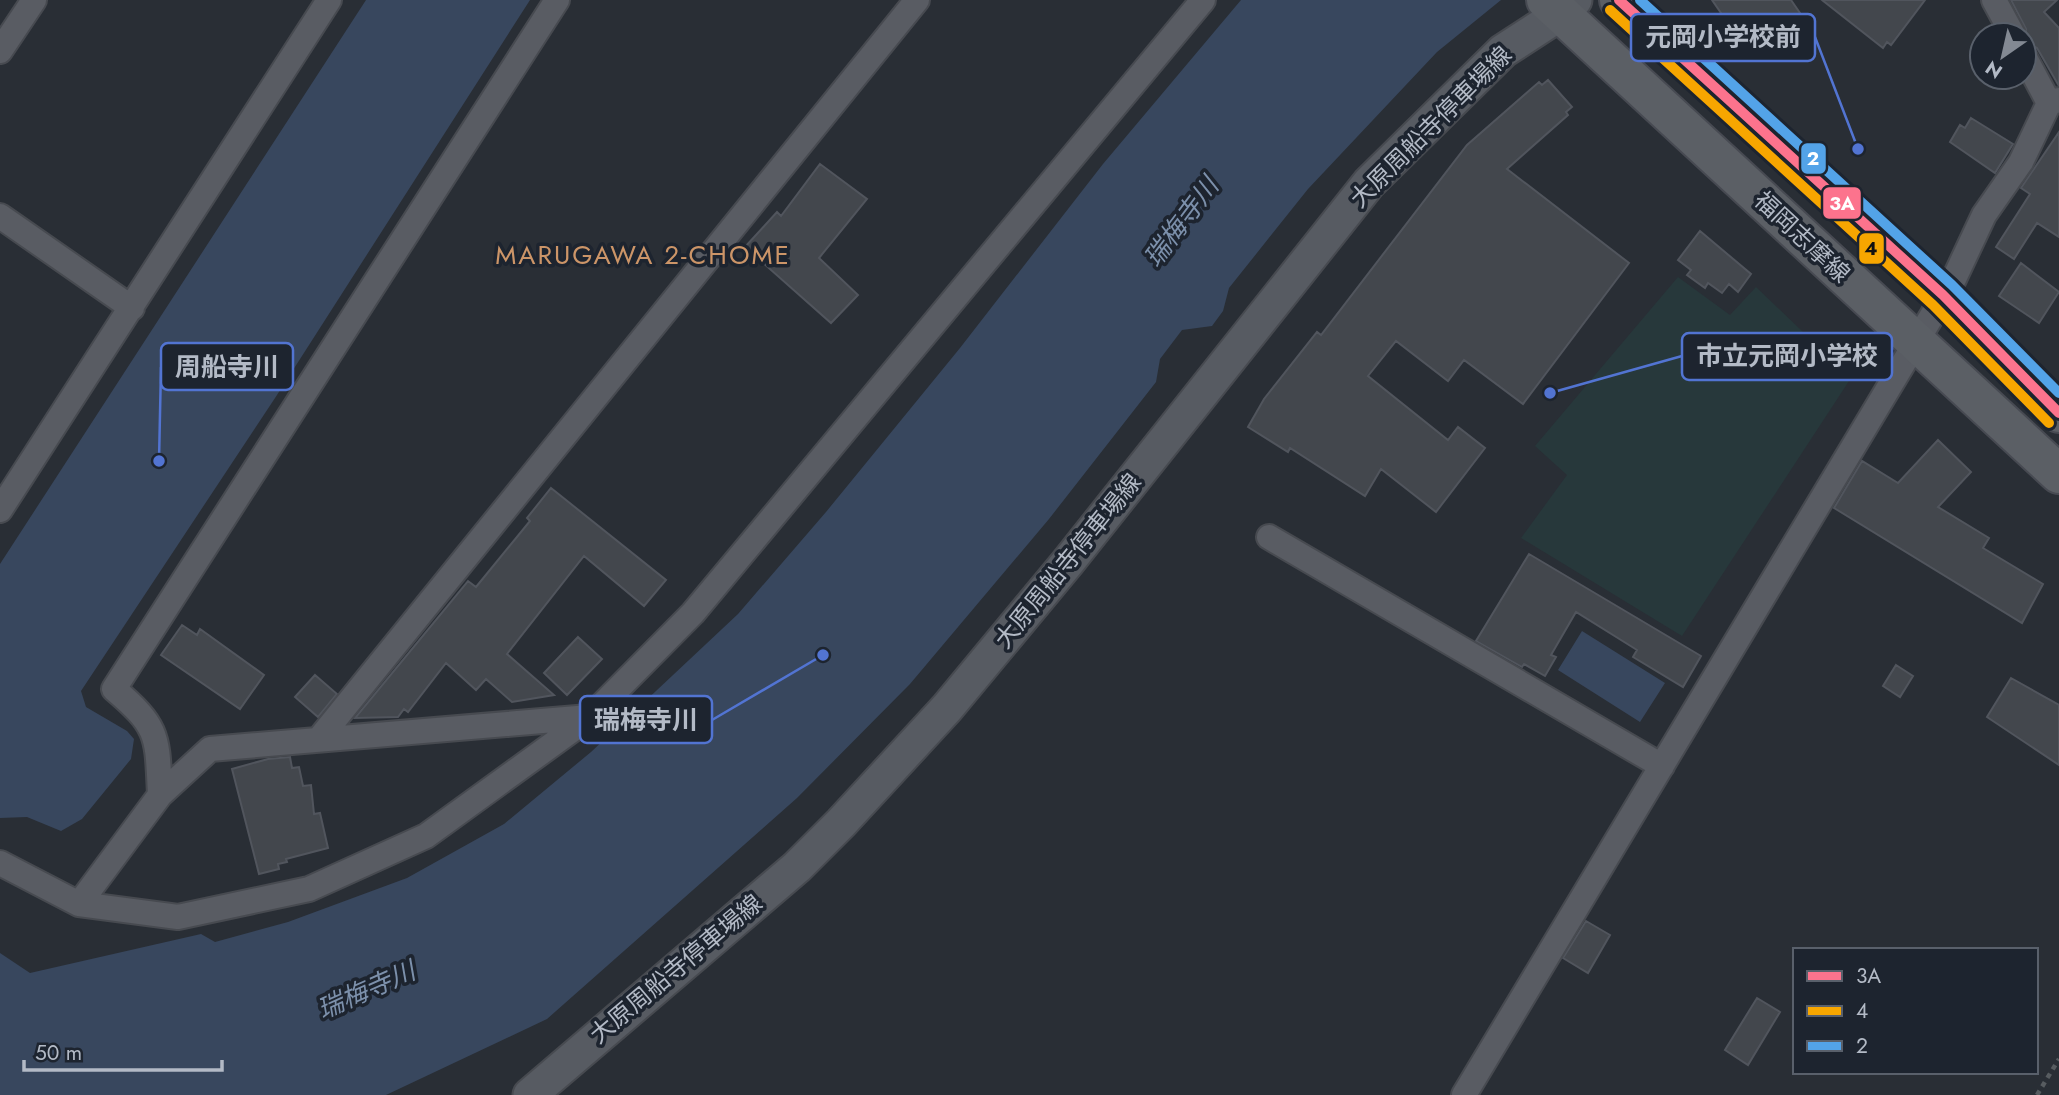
<svg xmlns="http://www.w3.org/2000/svg" width="2059" height="1095" viewBox="0 0 2059 1095" font-family="Jost,'Noto Sans JP',sans-serif">
	<style>
		.green { fill: #27383b }
		.water { fill: #38475e }
		.building { fill: #43474d; stroke: #51555d; stroke-width: 2 }
		.lines { fill: none; stroke-linecap: round; stroke-linejoin: round }
		.street-casing { stroke: #474a50; stroke-width: 28 }
		.secondary-casing { stroke: #474a50; stroke-width: 37 }
		.primary-casing { stroke: #474a52; stroke-width: 42 }
		.path { stroke: #575c60; stroke-width: 4.5; stroke-dasharray: 5 5; stroke-linecap: butt }
		.street { stroke: #595c63; stroke-width: 24 }
		.secondary { stroke: #575b62; stroke-width: 33 }
		.primary { stroke: #5b5f65; stroke-width: 38 }
		.bus-1-casing { stroke: #1d242f; stroke-width: 16 }
		.bus-2-casing { stroke: #1d242f; stroke-width: 16 }
		.bus-3-casing { stroke: #1d242f; stroke-width: 16 }
		.bus-1 { stroke: #fc738d; stroke-width: 10 }
		.bus-2 { stroke: #f7a600; stroke-width: 10 }
		.bus-3 { stroke: #53a3e8; stroke-width: 10 }
		.labels { text-anchor: middle; stroke-width: 7; stroke-linejoin: round; paint-order: stroke }
		.street-label { font-size: 24px; fill: #b3bac6; stroke: #1d242f }
		.water-label { font-size: 26px; font-style: italic; fill: #7c90ab; stroke: #1d242f }
		.neighbourhood-label { font-size: 26px; letter-spacing: 2px; fill: #cc9568; stroke: #1d242f }
		.leader { fill: none; stroke: #5274d2; stroke-width: 2.5 }
		.callout-dot { fill: #5274d2; stroke: #1d242f; stroke-width: 2.5 }
		.callout { fill: #1d242f; stroke: #5274d2; stroke-width: 2.5 }
		.callout-label { font-size: 26px; text-anchor: middle; font-weight: bold; fill: #b3bac6 }
		.line-badge { stroke: #1d242f; stroke-width: 2.5 }
		.badge-label { font-size: 19px; text-anchor: middle; font-weight: bold; fill: #fff }
		.pale-badge-label { font-size: 19px; text-anchor: middle; font-weight: bold; fill: #111 }
	</style>
	<rect width="100%" height="100%" fill="#292e35"/>
	<!-- green -->
	<path class="green" d="M1678 277 1730 315 1756 287 1851 378 1682 636 1521 538 1567 475 1535 446Z"/>
	<!-- water -->
	<path class="water" d="M366 0H530L277 395 81 691 86 707 127 731 134 739 131 759 82 819 61 831 27 817 0 818V564Z
		M1241 0H1501L1437 52 1308 189 1229 288 1223 311 1212 326 1182 330 1160 359 1156 382 1049 519 910 684 797 798 547 1019 386 1095H0V953L30 973 201 934 215 942 288 922 407 878 504 824 591 752 738 614 826 512 960 348 1103 164Z
		M1582 631 1665 683 1640 722 1558 670Z"/>
	<!-- building -->
	<path class="building" d="M1712 0H1791L1802 16 1748 52Z
		M1822 0H1925L1891 45 1887 42 1883 48Z
		M2011 0H2057L2044 12 2059 28V86L2037 48 2026 42V29Z
		M1548 80 1572 107 1566 112 1568 115 1507 169 1629 263 1523 404 1464 360 1448 381 1396 341 1368 376 1448 440 1458 427 1485 448 1436 512 1381 469 1365 496 1290 448 1288 452 1248 427 1264 399 1317 332 1321 335 1467 145 1539 82 1542 85Z
		M1971 118 2013 144 1995 173 1950 142 1960 125 1965 128Z
		M2059 132V237L2037 223 2014 259 1996 247 2030 194 2021 188Z
		M820 164 867 199 819 258 858 295 831 323 745 247 777 212 781 216Z
		M1700 231 1751 274 1738 292 1729 284 1722 293 1708 283 1705 288 1687 275 1691 270 1678 260Z
		M2021 263 2059 292 2039 323 1999 296Z
		M1938 440 1971 472 1938 507 1989 538 1983 548 2043 584 2022 623 1834 508 1862 461 1898 483Z
		M551 488 666 580 644 606 584 556 507 654 554 695 512 702 486 679 476 690 446 663 408 712 404 709 398 717 355 718 468 581 476 587 530 521 527 518Z
		M1529 554 1701 656 1683 687 1633 657 1637 650 1576 612 1551 655 1556 657 1545 676 1524 664 1522 667 1476 641Z
		M182 625 197 635 200 629 264 675 240 709 161 655Z
		M578 637 602 659 567 695 544 673Z
		M1896 665 1913 676 1900 697 1883 686Z
		M315 675 337 694 318 717 295 697Z
		M2011 678 2059 705V765L1987 717Z
		M290 757 292 768 299 767 303 786 311 785 314 814 320 813 328 848 286 859 287 862 278 864 279 869 259 874 232 769 268 759Z
		M1586 921 1610 935 1588 973 1563 958Z
		M1757 998 1780 1012 1748 1065 1725 1050Z"/>
	<g class="lines">
		<defs>
			<path id="street" d="M1994 0 2013 35
				M0 51 34 0
				M2024 56 2049 103
				M0 216 132 308
				M0 510 329 0
				M1269 537 1662 766
				M319 739 917 0
				M160 795C157 736 160 728 114 689L557 0
				M0 863 79 904 178 917 309 889 426 836 590 717 693 613 1203 0
				M79 904 160 795 210 749 589 717
				M1464 1095 1954 279 1984 215 2021 162 2049 103 2059 100"/>
			<path id="secondary" d="M530 1095 797 867 841 823 947 708 1068 562 1369 183 1503 51 1560 14 1575 0"/>
			<path id="primary" d="M1546 0 2059 474
				M1619 0 1943 295 2059 413"/>
		</defs>
		<!-- street casing -->
		<use href="#street" class="street-casing"/>
		<!-- secondary casing -->
		<use href="#secondary" class="secondary-casing"/>
		<!-- primary casing -->
		<use href="#primary" class="primary-casing"/>
		<!-- path -->
		<path class="path" d="M2037 1095 2059 1059"/>
		<!-- street -->
		<use href="#street" class="street"/>
		<!-- secondary -->
		<use href="#secondary" class="secondary"/>
		<!-- primary -->
		<use href="#primary" class="primary"/>
		<defs>
			<path id="bus-1" d="M1619 0 1943 295 2059 413"/>
			<path id="bus-2" d="M1610 10 1933 305 2049 423"/>
			<path id="bus-3" d="M1640 0 1952 285 2059 393"/>
		</defs>
		<!-- bus-1 casing -->
		<use href="#bus-1" class="bus-1-casing"/>
		<!-- bus-2 casing -->
		<use href="#bus-2" class="bus-2-casing"/>
		<!-- bus-3 casing -->
		<use href="#bus-3" class="bus-3-casing"/>
		<!-- bus-1 -->
		<use href="#bus-1" class="bus-1"/>
		<!-- bus-2 -->
		<use href="#bus-2" class="bus-2"/>
		<!-- bus-3 -->
		<use href="#bus-3" class="bus-3"/>
	</g>
	<g class="labels">
		<!-- street labels -->
		<g class="street-label">
			<text transform="translate(1431 127) rotate(-45)" y="8">大原周船寺停車場線</text>
			<text transform="translate(1802 237) rotate(43)" y="8">福岡志摩線</text>
			<text transform="translate(1068 561) rotate(-51)" y="8">大原周船寺停車場線</text>
			<text transform="translate(676 969) rotate(-40)" y="8">大原周船寺停車場線</text>
		</g>
		<!-- water labels -->
		<g class="water-label">
			<text transform="translate(1181 222) rotate(-53)" y="9">瑞梅寺川</text>
			<text transform="translate(366 990) rotate(-24)" y="9">瑞梅寺川</text>
		</g>
		<!-- neighbourhood labels -->
		<g class="neighbourhood-label">
			<text x="643" y="264">MARUGAWA 2-CHOME</text>
		</g>
	</g>
	<!-- callouts -->
	<path class="leader" d="M1858 149L1815 37M1550 393L1682 356M159 461L161 367M823 655L712 720"/>
	<g class="callout-dot">
		<circle cx="1858" cy="149" r="7"/>
		<circle cx="1550" cy="393" r="7"/>
		<circle cx="159" cy="461" r="7"/>
		<circle cx="823" cy="655" r="7"/>
	</g>
	<g class="callout">
		<rect x="1631" y="14" width="184" height="47" rx="7"/>
		<rect x="1682" y="333" width="210" height="47" rx="7"/>
		<rect x="161" y="343" width="132" height="47" rx="7"/>
		<rect x="580" y="696" width="132" height="47" rx="7"/>
	</g>
	<g class="callout-label">
		<text x="1723" y="46">元岡小学校前</text>
		<text x="1787" y="365">市立元岡小学校</text>
		<text x="227" y="376">周船寺川</text>
		<text x="646" y="729">瑞梅寺川</text>
	</g>
	<g class="line-badge">
		<rect x="1800" y="142" width="27" height="33" rx="7" fill="#53a3e8"/>
		<rect x="1822" y="186" width="40" height="34" rx="7" fill="#fc738d"/>
		<rect x="1858" y="232" width="27" height="33" rx="7" fill="#f7a600"/>
	</g>
	<g class="badge-label">
		<text x="1813" y="165">2</text>
		<text x="1842" y="210">3A</text>
	</g>
	<g class="pale-badge-label">
		<text x="1871" y="255">4</text>
	</g>
	<!-- legend -->
	<rect x="1793" y="948" width="245" height="126" fill="#1d242f" stroke="#59606b" stroke-width="2"/>
	<rect x="1807" y="971" width="35" height="10" fill="#fc738d" stroke="#59606b" stroke-width="2"/>
	<text x="1856" y="983" font-size="21" fill="#b3bac6">3A</text>
	<rect x="1807" y="1006" width="35" height="10" fill="#f7a600" stroke="#59606b" stroke-width="2"/>
	<text x="1856" y="1018" font-size="21" fill="#b3bac6">4</text>
	<rect x="1807" y="1041" width="35" height="10" fill="#53a3e8" stroke="#59606b" stroke-width="2"/>
	<text x="1856" y="1053" font-size="21" fill="#b3bac6">2</text>
	<!-- north arrow -->
	<g transform="translate(2003 56) rotate(214)"><circle r="33" fill="#1d242f" stroke="#59606b" stroke-width="2"/>
	<path d="M0-5L12 26L0 18L-12 26Z" fill="#838993"/>
	<text y="-10" font-size="19" font-weight="bold" text-anchor="middle" fill="#b3bac6">N</text>
	</g>
	<!-- scale -->
	<path d="M24 1060v10h198v-10" fill="none" stroke="#b3bac6" stroke-width="3.5"/>
	<text x="35" y="1060" font-size="21" fill="#b3bac6" stroke="#1d242f" stroke-width="5" paint-order="stroke">50 m</text>
</svg>
